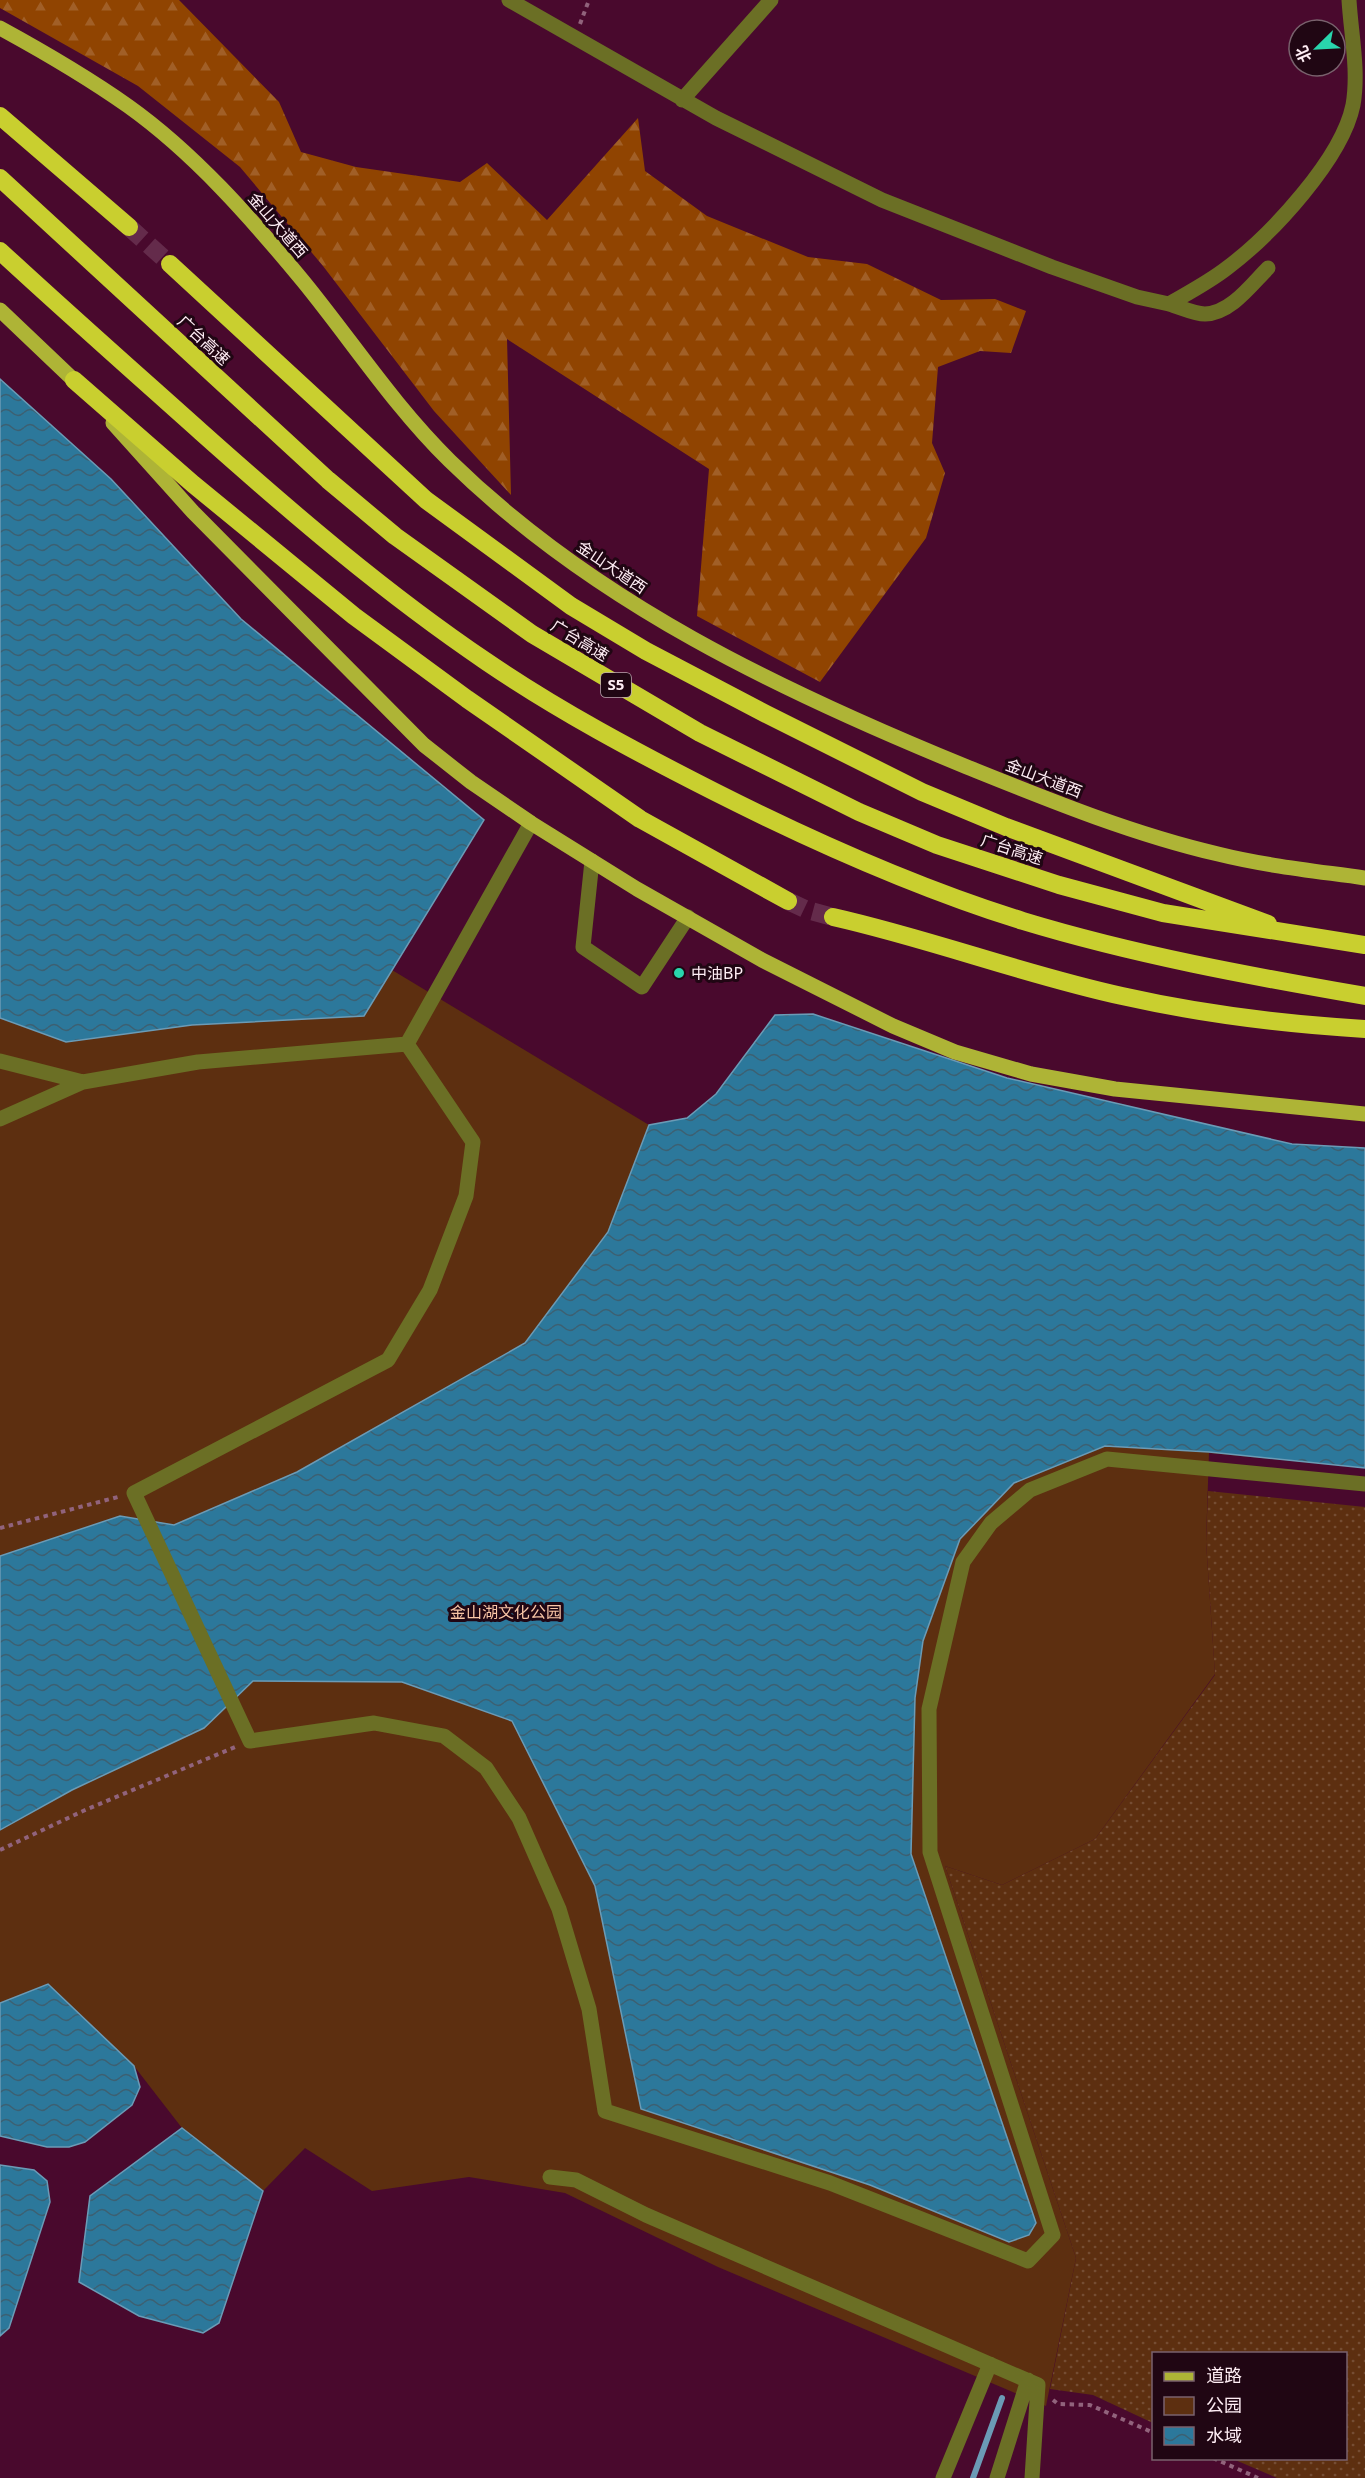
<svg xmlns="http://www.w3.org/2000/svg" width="1365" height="2478" viewBox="0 0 1365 2478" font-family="'Noto Sans','Noto Sans SC',sans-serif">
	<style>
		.grass { fill: url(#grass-dots) }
		.forest { fill: url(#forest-firs) }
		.park { fill: #5d2f10 }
		.water { fill: url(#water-waves); stroke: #6b9bb6; stroke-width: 1.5 }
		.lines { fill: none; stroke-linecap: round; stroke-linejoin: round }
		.stream { stroke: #6b9bb6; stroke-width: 6 }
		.highway-tunnel { stroke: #642b4b; stroke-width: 18; stroke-dasharray: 18 9; stroke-linecap: butt }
		.path { stroke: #91637c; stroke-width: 4; stroke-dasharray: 4.5 4.5; stroke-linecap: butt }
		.minor { stroke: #6b6f25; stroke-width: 15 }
		.major { stroke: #aeb436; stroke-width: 15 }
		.highway { stroke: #c9cf2f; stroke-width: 18 }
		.poi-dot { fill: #29d5ad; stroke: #200613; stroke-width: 2 }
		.labels { text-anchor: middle; stroke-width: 6; stroke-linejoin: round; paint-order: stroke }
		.shield { fill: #200613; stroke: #bba8b0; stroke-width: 1.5 }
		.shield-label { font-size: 15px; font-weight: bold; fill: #feedf4 }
		.street-label { font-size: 16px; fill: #feedf4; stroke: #200613 }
		.poi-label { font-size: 16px; fill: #feedf4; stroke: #200613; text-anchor: start }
		.park-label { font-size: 16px; fill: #f9c5a6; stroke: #200613 }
	</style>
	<defs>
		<pattern id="grass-dots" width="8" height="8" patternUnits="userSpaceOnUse" patternTransform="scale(1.5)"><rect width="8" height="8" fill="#5d2f10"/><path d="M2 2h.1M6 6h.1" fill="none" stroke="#754d33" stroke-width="1.8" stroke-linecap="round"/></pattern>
		<pattern id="forest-firs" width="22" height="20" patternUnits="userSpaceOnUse" patternTransform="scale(1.5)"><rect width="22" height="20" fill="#904401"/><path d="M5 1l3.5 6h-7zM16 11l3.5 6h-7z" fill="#a15f27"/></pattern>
		<pattern id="water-waves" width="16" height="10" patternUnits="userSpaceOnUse" patternTransform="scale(1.5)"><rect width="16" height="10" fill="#2c789b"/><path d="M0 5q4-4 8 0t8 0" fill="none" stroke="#3c6072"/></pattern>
	</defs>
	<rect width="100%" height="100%" fill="#49092d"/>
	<!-- grass -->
	<path class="grass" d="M1208 1491 1365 1507V2478H1277L1233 2459 1346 2458V2354H1154L1153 2423 1093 2395 1050 2389 1076 2258 945 1866 1002 1885 1095 1839 1215 1675 1206 1542Z"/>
	<!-- forest -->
	<path class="forest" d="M0 0H179L279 102 301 152 356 167 460 182 487 163 547 220 638 118 645 171 707 216 808 257 867 264 941 300 995 299 1026 311 1011 353 980 351 938 367 932 443 945 473 926 538 820 682 697 616 709 469 507 339 511 495 434 411 323 266 240 167 138 86 0 8Z"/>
	<!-- park -->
	<path class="park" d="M0 379 111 479 241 619 484 820 392 970 649 1125 687 1118 716 1094 775 1015 813 1014 1007 1078 1292 1144 1365 1148V1468L1209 1453 1206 1542 1215 1674 1095 1839 1002 1885 945 1866 1076 2258 1046 2406 718 2267 565 2193 469 2177 372 2191 305 2148 263 2191 182 2128 134 2066 48 1984 0 2003Z"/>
	<!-- water -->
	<path class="water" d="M0 379 111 479 241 619 484 820 364 1016 192 1025 66 1042 0 1018Z
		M813 1014 1007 1078 1292 1144 1365 1148V1468L1209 1452 1105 1446 1014 1483 960 1539 923 1641 915 1698 911 1854 1036 2223 1029 2235 1009 2242 870 2185 641 2109 595 1886 512 1721 402 1682 253 1681 204 1728 72 1790 0 1830V1556L120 1516 174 1525 297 1472 525 1343 608 1232 649 1125 687 1118 716 1094 775 1015Z
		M48 1984 134 2066 140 2087 132 2105 85 2142 69 2147H47L0 2136V2003Z
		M182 2128 263 2191 219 2323 203 2333 139 2316 79 2282 90 2196Z
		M0 2165 34 2170 47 2181 50 2202 9 2328 0 2336Z"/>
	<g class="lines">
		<!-- stream -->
		<path class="stream" d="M973 2478 1002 2398"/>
		<!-- highway-tunnel -->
		<path class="highway-tunnel" d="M129 227 170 264
			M788 901 807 910 833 917"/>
		<!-- path -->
		<path class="path" d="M580 24 589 0
			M0 1528 118 1497
			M0 1850 83 1811 235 1747
			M1053 2400 1058 2404 1090 2405 1154 2433
			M1213 2458 1258 2478"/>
		<!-- minor -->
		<path class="minor" d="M509 0 716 118 882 200 1052 267 1137 297 1169 304C1188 293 1209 282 1227 268 1271 235 1342 159 1353 105 1359 71 1351 34 1349 0
			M682 100 771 0
			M1169 304C1180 307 1194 314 1205 314 1231 313 1251 285 1268 268
			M592 861 583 947 642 987 688 917
			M407 1044 531 823
			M0 1061 83 1082 198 1062 407 1044 473 1142 466 1196 430 1290 388 1360 134 1493 250 1741 374 1723 444 1736 486 1768 519 1818 559 1909 589 2009 605 2111 830 2183 1028 2261 1053 2235 930 1852 929 1709 963 1562 991 1523 1030 1490 1107 1459 1365 1484
			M0 1119 83 1082
			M550 2177 576 2180 646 2215 1038 2385 1032 2478
			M943 2478 990 2364
			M997 2478 1028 2380"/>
		<!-- major -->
		<path class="major" d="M0 28C44 52 87 77 128 106 194 153 251 218 303 281 352 341 394 406 450 461 595 603 781 691 967 767 1049 800 1132 834 1218 854 1266 866 1316 871 1365 878
			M0 310 81 387
			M113 423 193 512 424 745 471 782 531 823 637 889 762 960 893 1026 955 1052 1031 1074 1115 1089 1365 1114"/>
		<!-- highway -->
		<path class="highway" d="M0 116 129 227
			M0 178 328 480 395 536 532 634 700 733 859 812 937 845 1059 885 1163 913 1365 945
			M0 251C66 312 134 372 201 432 293 514 385 593 487 662 559 711 636 752 715 792 814 842 917 888 1023 921 1135 955 1250 976 1365 996
			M170 264 426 500 571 606 646 651 766 714 922 792 1006 827 1268 924
			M74 380 193 484 354 616 467 699 640 819 788 901
			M833 917C931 939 1025 975 1122 996 1202 1014 1283 1024 1365 1029"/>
	</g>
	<!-- markers -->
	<circle class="poi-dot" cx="679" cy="973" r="6"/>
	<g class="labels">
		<!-- shield labels -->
		<rect class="shield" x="601" y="673" width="30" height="24" rx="4.5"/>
		<g class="shield-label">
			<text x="616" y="690">S5</text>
		</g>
		<!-- street labels -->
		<g class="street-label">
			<text transform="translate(278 225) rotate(49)" y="6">金山大道西</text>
			<text transform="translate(204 340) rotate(43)" y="6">广台高速</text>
			<text transform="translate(612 567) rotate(34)" y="6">金山大道西</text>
			<text transform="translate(580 640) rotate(31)" y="6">广台高速</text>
			<text transform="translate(1044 778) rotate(21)" y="6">金山大道西</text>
			<text transform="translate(1012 849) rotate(18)" y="6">广台高速</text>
		</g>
		<!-- poi labels -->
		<g class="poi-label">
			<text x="691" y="979">中油BP</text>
		</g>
		<!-- park labels -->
		<g class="park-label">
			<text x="506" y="1618">金山湖文化公园</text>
		</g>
	</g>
	<!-- legend -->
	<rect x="1152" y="2352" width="195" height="108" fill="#200613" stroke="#79626d" stroke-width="1.5"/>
	<rect x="1164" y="2372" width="30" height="9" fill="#aeb436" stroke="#79626d" stroke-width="1.5"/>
	<text x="1206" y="2382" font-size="18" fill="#feedf4">道路</text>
	<rect x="1164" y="2397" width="30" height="18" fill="#5d2f10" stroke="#79626d" stroke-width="1.5"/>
	<text x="1206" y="2412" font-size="18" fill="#feedf4">公园</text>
	<rect x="1164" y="2427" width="30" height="18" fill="url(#water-waves)" stroke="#79626d" stroke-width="1.5"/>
	<text x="1206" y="2442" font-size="18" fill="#feedf4">水域</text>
	<!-- north arrow -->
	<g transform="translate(1317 48) rotate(246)"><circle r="28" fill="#200613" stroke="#79626d" stroke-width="1.5"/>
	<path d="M0-4.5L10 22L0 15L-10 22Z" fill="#29d5ad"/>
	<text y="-9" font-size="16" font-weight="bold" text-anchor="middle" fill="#feedf4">北</text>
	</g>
</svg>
